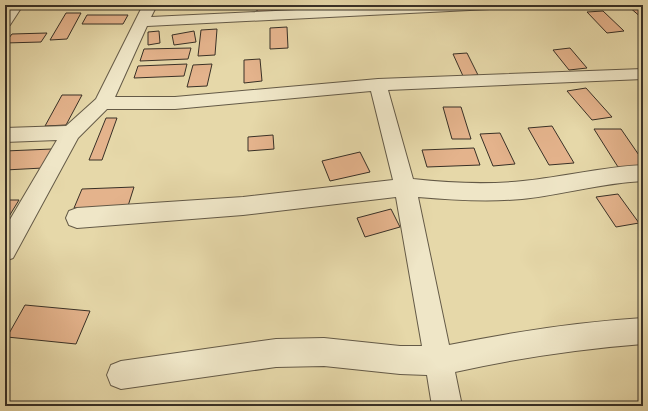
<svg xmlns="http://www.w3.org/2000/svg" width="648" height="411" viewBox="0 0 648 411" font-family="'Gentium Book Plus',serif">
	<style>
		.building { fill: #e4b38c; stroke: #383026 }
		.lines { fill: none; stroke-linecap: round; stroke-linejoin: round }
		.minor-casing { stroke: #645a47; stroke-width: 2 }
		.minor { fill: #efe6c7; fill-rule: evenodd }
	</style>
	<rect width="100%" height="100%" fill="#e6d8a9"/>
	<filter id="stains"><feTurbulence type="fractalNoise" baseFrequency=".005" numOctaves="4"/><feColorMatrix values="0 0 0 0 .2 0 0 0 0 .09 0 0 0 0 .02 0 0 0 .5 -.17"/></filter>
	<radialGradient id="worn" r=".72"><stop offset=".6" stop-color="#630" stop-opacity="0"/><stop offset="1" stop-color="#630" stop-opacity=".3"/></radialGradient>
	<!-- building -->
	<path class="building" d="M257 5H272V14L257 15Z
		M641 5 643 7V19L628 6Z
		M603 11 624 31 607 33 587 12Z
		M66 13H81L67 39 50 40Z
		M87 15H128L123 24H82Z
		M287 27 288 48 270 49V28Z
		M217 29 215 55 198 56 201 30Z
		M159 31 160 43 148 45V32Z
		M194 31 196 42 174 45 172 35Z
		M47 33 41 42 5 43 12 34Z
		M191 48 188 59 140 61 144 49Z
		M570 48 587 68 569 70 553 50Z
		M467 53 478 75 463 76 453 54Z
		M260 59 262 81 244 83V60Z
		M187 64 184 76 134 78 138 66Z
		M212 64 207 86 187 87 193 65Z
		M586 88 612 117 592 120 567 91Z
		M62 95H82L66 125 45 126Z
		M443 107H461L471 139H452Z
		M106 118H117L102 160H89Z
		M552 126 574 163 549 165 528 128Z
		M594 129H621L643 161V166L618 167Z
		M500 133 515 164 493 166 480 134Z
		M273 135 274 149 248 151V137Z
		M474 148 480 165 427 167 422 150Z
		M52 149 43 168 5 170V151Z
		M360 152 370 172 330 181 322 161Z
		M134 187 128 206 74 208 82 189Z
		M618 194 639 223 616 227 596 197Z
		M5 200H19L8 218H5Z
		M391 209 400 227 365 237 357 218Z
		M25 305 90 311 76 344 7 337Z"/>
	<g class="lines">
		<defs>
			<path id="minor" d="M9 5H23L10 25 5 26V11Z
				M143 5H157L151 17 403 5H497L495 8 490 9 147 26 115 97H175L378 79 643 69V79L388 90 413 179C449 183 486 185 523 181 563 177 602 167 643 165V181C602 183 562 195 522 199 487 202 452 200 418 197L449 345C513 332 578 322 643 318V344C580 349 517 358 455 372L462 406H432L427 375 400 374 324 366 276 367 121 389 111 385 107 375 111 365 121 361 276 339 324 338 400 346H422L396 197 243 215 77 228 69 225 66 218 69 211 77 208 243 197 393 180 371 91 175 109H107L78 138 13 258 5 261V228L57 140 5 142V128L66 126 96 99Z"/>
		</defs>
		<!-- minor casing -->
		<use href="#minor" class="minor-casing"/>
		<!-- minor -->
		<use href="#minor" class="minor"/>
	</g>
	<!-- margin -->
	<rect width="648" height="411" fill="none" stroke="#e6d8a9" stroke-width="20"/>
	<rect x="6" y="6" width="636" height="399" fill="none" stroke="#383026" stroke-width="2"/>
	<rect x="10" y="10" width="628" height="391" fill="none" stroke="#383026"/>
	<rect width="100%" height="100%" filter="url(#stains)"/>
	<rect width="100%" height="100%" fill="url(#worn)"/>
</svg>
